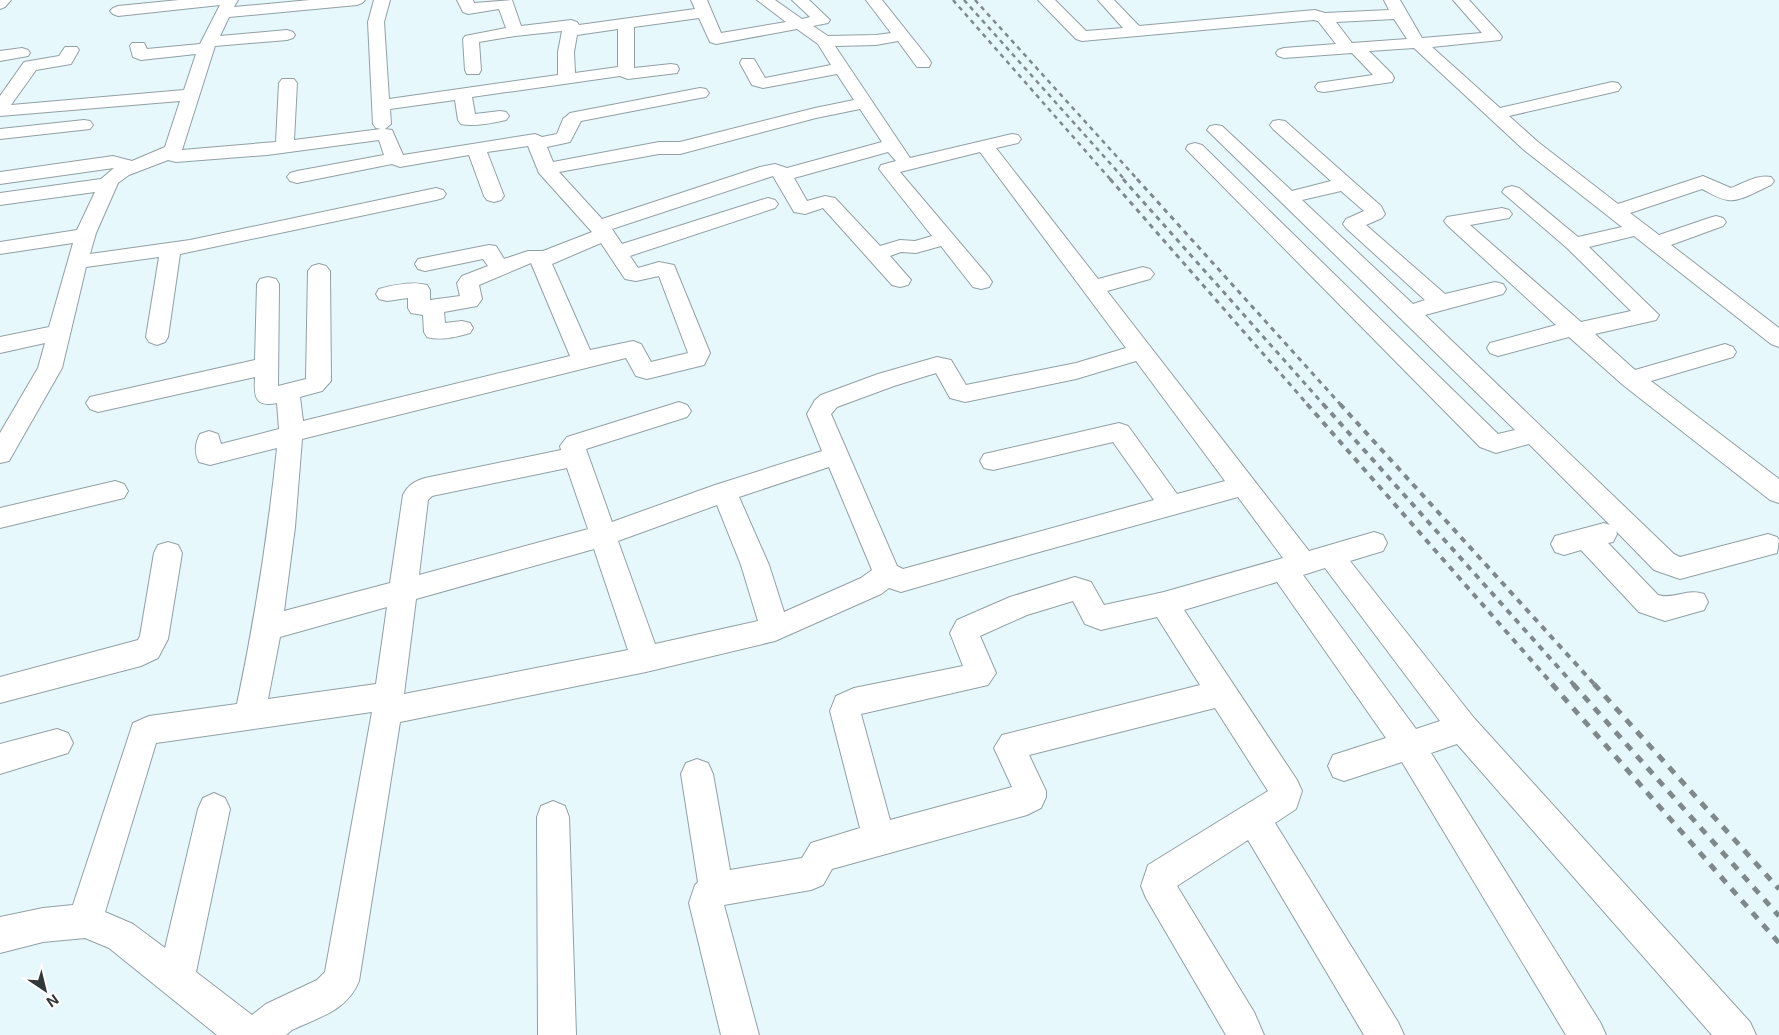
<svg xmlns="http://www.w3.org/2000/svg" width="1779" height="1035" viewBox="0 0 1779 1035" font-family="Inter,sans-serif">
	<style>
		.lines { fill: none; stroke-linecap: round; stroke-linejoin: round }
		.street-casing { stroke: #91a0a5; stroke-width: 2 }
		.street { fill: #fff; fill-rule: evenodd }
		.rail-far3 { stroke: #7e898c; stroke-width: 2.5; stroke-dasharray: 4.5 4.5; stroke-linecap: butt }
		.rail-far2 { stroke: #7e898c; stroke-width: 3; stroke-dasharray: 5 5; stroke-linecap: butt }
		.rail-far1 { stroke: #7e898c; stroke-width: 4; stroke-dasharray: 6 6; stroke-linecap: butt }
		.rail { stroke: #7e898c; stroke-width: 5; stroke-dasharray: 8 8; stroke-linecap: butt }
	</style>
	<rect width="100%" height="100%" fill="#e7f8fd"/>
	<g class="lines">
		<defs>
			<path id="street" d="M0 0H11L5 7 0 9Z
				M179 0H238L234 7 310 0H365L362 3 357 5 229 17 220 36 287 30 293 32 295 35 293 38 287 40 215 46 182 150 276 142 279 83 282 79H294L297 83 294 140 381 129 376 128 373 124 368 22 374 0H390L384 22 389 99 558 75V52L562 31 515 36 479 42 481 70 479 74H467L465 70 463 39 465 36 506 28 499 9 468 14 463 12 457 0H473L474 3 512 0 521 26 571 20 577 22 579 25 695 9 691 0H707L721 33 786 22 757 0H775L802 19 810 17 792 0H809L830 20 828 23 813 26 828 36 876 35 891 33 866 0H882L929 59 931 63 929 67H917L898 41 876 45 835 46 910 158 1012 134 1018 135 1021 139 1018 143 996 148 1098 279 1143 267 1150 269 1154 274 1150 279 1107 291 1309 551 1374 532 1383 535 1387 543 1383 551 1350 561 1474 718 1750 1022 1756 1035H1712L1457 744 1431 753 1600 1022 1606 1035H1566L1402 762 1344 781 1333 777 1328 766 1333 755 1386 738 1277 582 1184 610 1297 780 1302 791 1296 809 1275 823 1398 1022 1404 1035H1364L1248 840 1177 886 1254 1012 1264 1035H1226L1146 898 1141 886 1148 865 1268 791 1215 708 1029 755 1046 791V797L1041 808 1027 815 832 869 823 885 811 890 724 905 759 1035H721L689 903 695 885 698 882 681 774 686 763 697 759 708 763 713 774 730 870 802 858 811 843 860 828 830 711 836 696 854 688 963 666 950 633 957 620 1010 597 1075 577 1091 582 1104 605 1164 592 1283 558 1238 497 1032 554 901 592 889 588 881 594 775 641 646 672 400 722 359 981C347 1011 319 1017 292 1030L286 1035H217L109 948 85 938 43 942 0 953V917L43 908 73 905 133 723 149 716 237 704C255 619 268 534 277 448L210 465 199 462C194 452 195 443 200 434L209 431 218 434 221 444 279 429 277 403C254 408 254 395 255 377L98 412 90 409 86 403 90 397 255 360 257 284 260 279 268 277 276 279 279 284 278 386 306 379 308 271 312 266 319 264 326 266 330 271 331 381 322 391 300 397 303 421 570 356 531 263 479 285 482 299 477 306 444 312 445 323 462 321 470 323 473 328 470 333C457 337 440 341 427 337L424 332 423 315 411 313 408 308V298L387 301 379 299 376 294 379 289C394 285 412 281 427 285L430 290V300L460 296 457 283 462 276 488 266 483 259 425 271 418 269 415 264 418 259 489 245 496 246 504 259 528 251H543L592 232 539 173 528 146 487 152 504 196 501 200 494 202 487 200 484 196 469 155 400 167 392 164 297 183 290 181 287 177 290 173 297 171 384 155 379 140 267 155 176 162 168 160 129 175 118 183 96 233 90 254 190 240 436 188 443 190 446 194 443 198 436 200 180 254 168 337 165 342 157 345 149 342 146 337 159 257 86 267 62 368 9 461 0 463V433L38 368 45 343 0 353V337L49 327 73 243 0 254V242L77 230 95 192 0 205V193L101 179 114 168 0 184V172L113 156 132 161 165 147 180 101 0 116V96L24 62 59 56 65 47H77L79 50 71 64 36 70 11 105 184 90 196 54 141 60 133 57 130 46 132 43H144L147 49 200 44 220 5 118 16 113 14 110 11 113 8 118 6ZM699 18 710 42 716 44 797 29 818 44 831 65 765 78 754 59H742L740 63 752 85 763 88 837 74 854 100 815 108 680 142H659L553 162 547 147 570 142 581 121 700 98 706 97 709 93 706 89 700 88 570 113 563 119 557 134 542 137 535 134 403 155 392 130 385 129 391 124 390 109 455 100 458 120 461 124C474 127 493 123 506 120L509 116 506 112 500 111 475 114 472 97 620 76 628 79 677 73 679 69 677 65 671 64 634 68V27ZM618 29V67L575 73 574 52 577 35ZM860 109 882 142 787 168 775 164 760 167 602 219 559 172 659 154H680L816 118ZM888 152 896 161 881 165 879 169 932 236 915 241 900 240 880 246 835 198 825 196 807 201 794 178ZM980 152 1126 348 1076 363 966 385 951 360 937 357 878 374 821 395 815 400 807 414 822 451 715 485 612 522 586 449 687 417 691 411 687 405 679 402 567 437 560 446 561 450 425 478C415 481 408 485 403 495L390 583 284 611 295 527 302 439 626 358 636 376 647 379 704 365 710 353 674 265 659 262 638 268 630 256 775 208 778 204 775 200 768 198 761 200 622 244 612 229 773 176 794 212 805 214 823 208 892 285 900 287 908 285 911 280 890 256 901 252 916 253 941 246 973 287 981 289 989 287 992 282 989 277 900 172ZM601 243 625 279 636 281 659 276 688 353 651 362 641 344 633 341 590 350 552 264ZM1136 361 1225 481 1177 494 1128 426 1119 423 993 452 984 454 980 461 984 468 993 470 1113 442 1154 500 903 569 897 566 831 414 837 407 894 386 936 373 950 398 965 402 1076 379ZM829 467 872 570 861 578 784 612 769 565 739 497ZM567 468 588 529 419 575 428 500 432 496ZM717 505 741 565 758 621 655 644 618 541ZM594 549 628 650 404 694 416 599ZM1325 568 1440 721 1416 729 1303 575ZM1073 601 1085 624 1101 630 1157 617 1200 685 1002 735 994 748 1012 787 890 820 861 714 988 685 996 673 980 636 1027 615ZM387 607 376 684 268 699 280 637ZM372 712 325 972 317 980 266 1004 252 1015 196 972 230 809 225 798 214 793 203 798 198 809 165 948 133 924 105 912 156 743Z
				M1038 0H1055L1086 31 1123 28 1098 0H1114L1139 26 1315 10 1325 13 1389 10 1384 0H1400L1422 38 1482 33 1453 0H1469L1500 34 1502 37 1500 40 1432 47 1500 108 1612 82 1618 83 1621 87 1618 91 1509 116 1538 142 1618 204 1703 176 1731 188C1744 183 1757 174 1771 177L1774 181 1771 185C1759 190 1741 202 1728 200 1719 199 1710 193 1702 189L1630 213 1659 235 1709 218 1716 216 1723 218 1726 222 1723 226 1671 245 1779 328V347L1771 344 1634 236 1589 247 1659 315 1656 320 1595 334 1635 370 1725 344 1733 347 1736 352 1733 357 1651 381 1779 479V503L1770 500 1623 385 1569 337 1498 356 1490 353 1487 348 1490 343 1556 325 1447 225 1444 221 1447 217 1502 208 1509 210 1512 214 1509 218 1470 225 1581 322 1631 311 1567 248 1502 192 1505 188 1512 186 1519 188 1578 237 1622 227 1524 150 1414 48 1369 51 1392 74 1394 78 1392 82 1324 92 1318 91 1315 87 1318 83 1373 75 1352 53 1284 58 1278 56 1276 53 1278 50 1284 48 1336 44 1318 21 1314 20 1082 41 1076 39ZM1394 19 1407 39 1352 43 1336 22Z
				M22 48 28 50 30 53 28 56 0 61V51Z
				M84 120 90 121 93 125 90 129 0 139V129Z
				M1279 120 1285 121 1381 206 1385 214 1382 218 1366 225 1445 294 1495 282 1503 284 1506 289 1503 294 1425 315 1674 554 1680 557 1768 534 1777 537 1779 540 1777 553 1680 579 1654 570 1616 531 1617 534 1613 542 1608 543 1658 595C1674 600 1687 588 1704 594L1708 602 1704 610 1665 621 1639 612 1581 550 1564 555 1555 552 1551 544 1555 536 1604 523 1610 525 1529 444 1496 453 1480 447 1186 149 1188 145 1195 143 1202 145 1498 434 1515 430 1207 130 1210 126 1216 125 1222 126 1292 191 1331 181 1273 129 1270 125 1273 121ZM1341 191 1364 211 1346 219 1343 224 1346 228 1425 300 1413 304 1302 200Z
				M115 481 124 484 128 491 124 498 0 528V508Z
				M168 542 178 545 182 553 168 639 158 658 141 666 0 703V677L138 640 140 636 154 553 158 545Z
				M57 729 68 733 73 743 68 753 0 774V744Z
				M553 801 565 806 569 817 576 1035H538L537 817 541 806Z"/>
		</defs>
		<!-- street casing -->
		<use href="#street" class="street-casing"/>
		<!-- street -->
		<use href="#street" class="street"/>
		<!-- rail-far3 -->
		<path class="rail-far3" d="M953 0 1111 180
			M964 0 1125 180
			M975 0 1138 180"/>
		<!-- rail-far2 -->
		<path class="rail-far2" d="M1110 179 1308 405
			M1123 179 1324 405
			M1137 179 1341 405"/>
		<!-- rail-far1 -->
		<path class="rail-far1" d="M1307 404 1553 685
			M1323 404 1574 685
			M1340 404 1595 685"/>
		<!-- rail -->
		<path class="rail" d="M1552 684 1779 943
			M1573 684 1779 916
			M1594 684 1779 889"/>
	</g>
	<!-- north arrow -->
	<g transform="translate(45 990) rotate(145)" stroke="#ffffff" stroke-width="4" paint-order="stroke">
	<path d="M0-4L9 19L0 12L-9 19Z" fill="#31383a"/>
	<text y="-8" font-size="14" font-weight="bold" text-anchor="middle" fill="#31383a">N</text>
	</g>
</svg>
